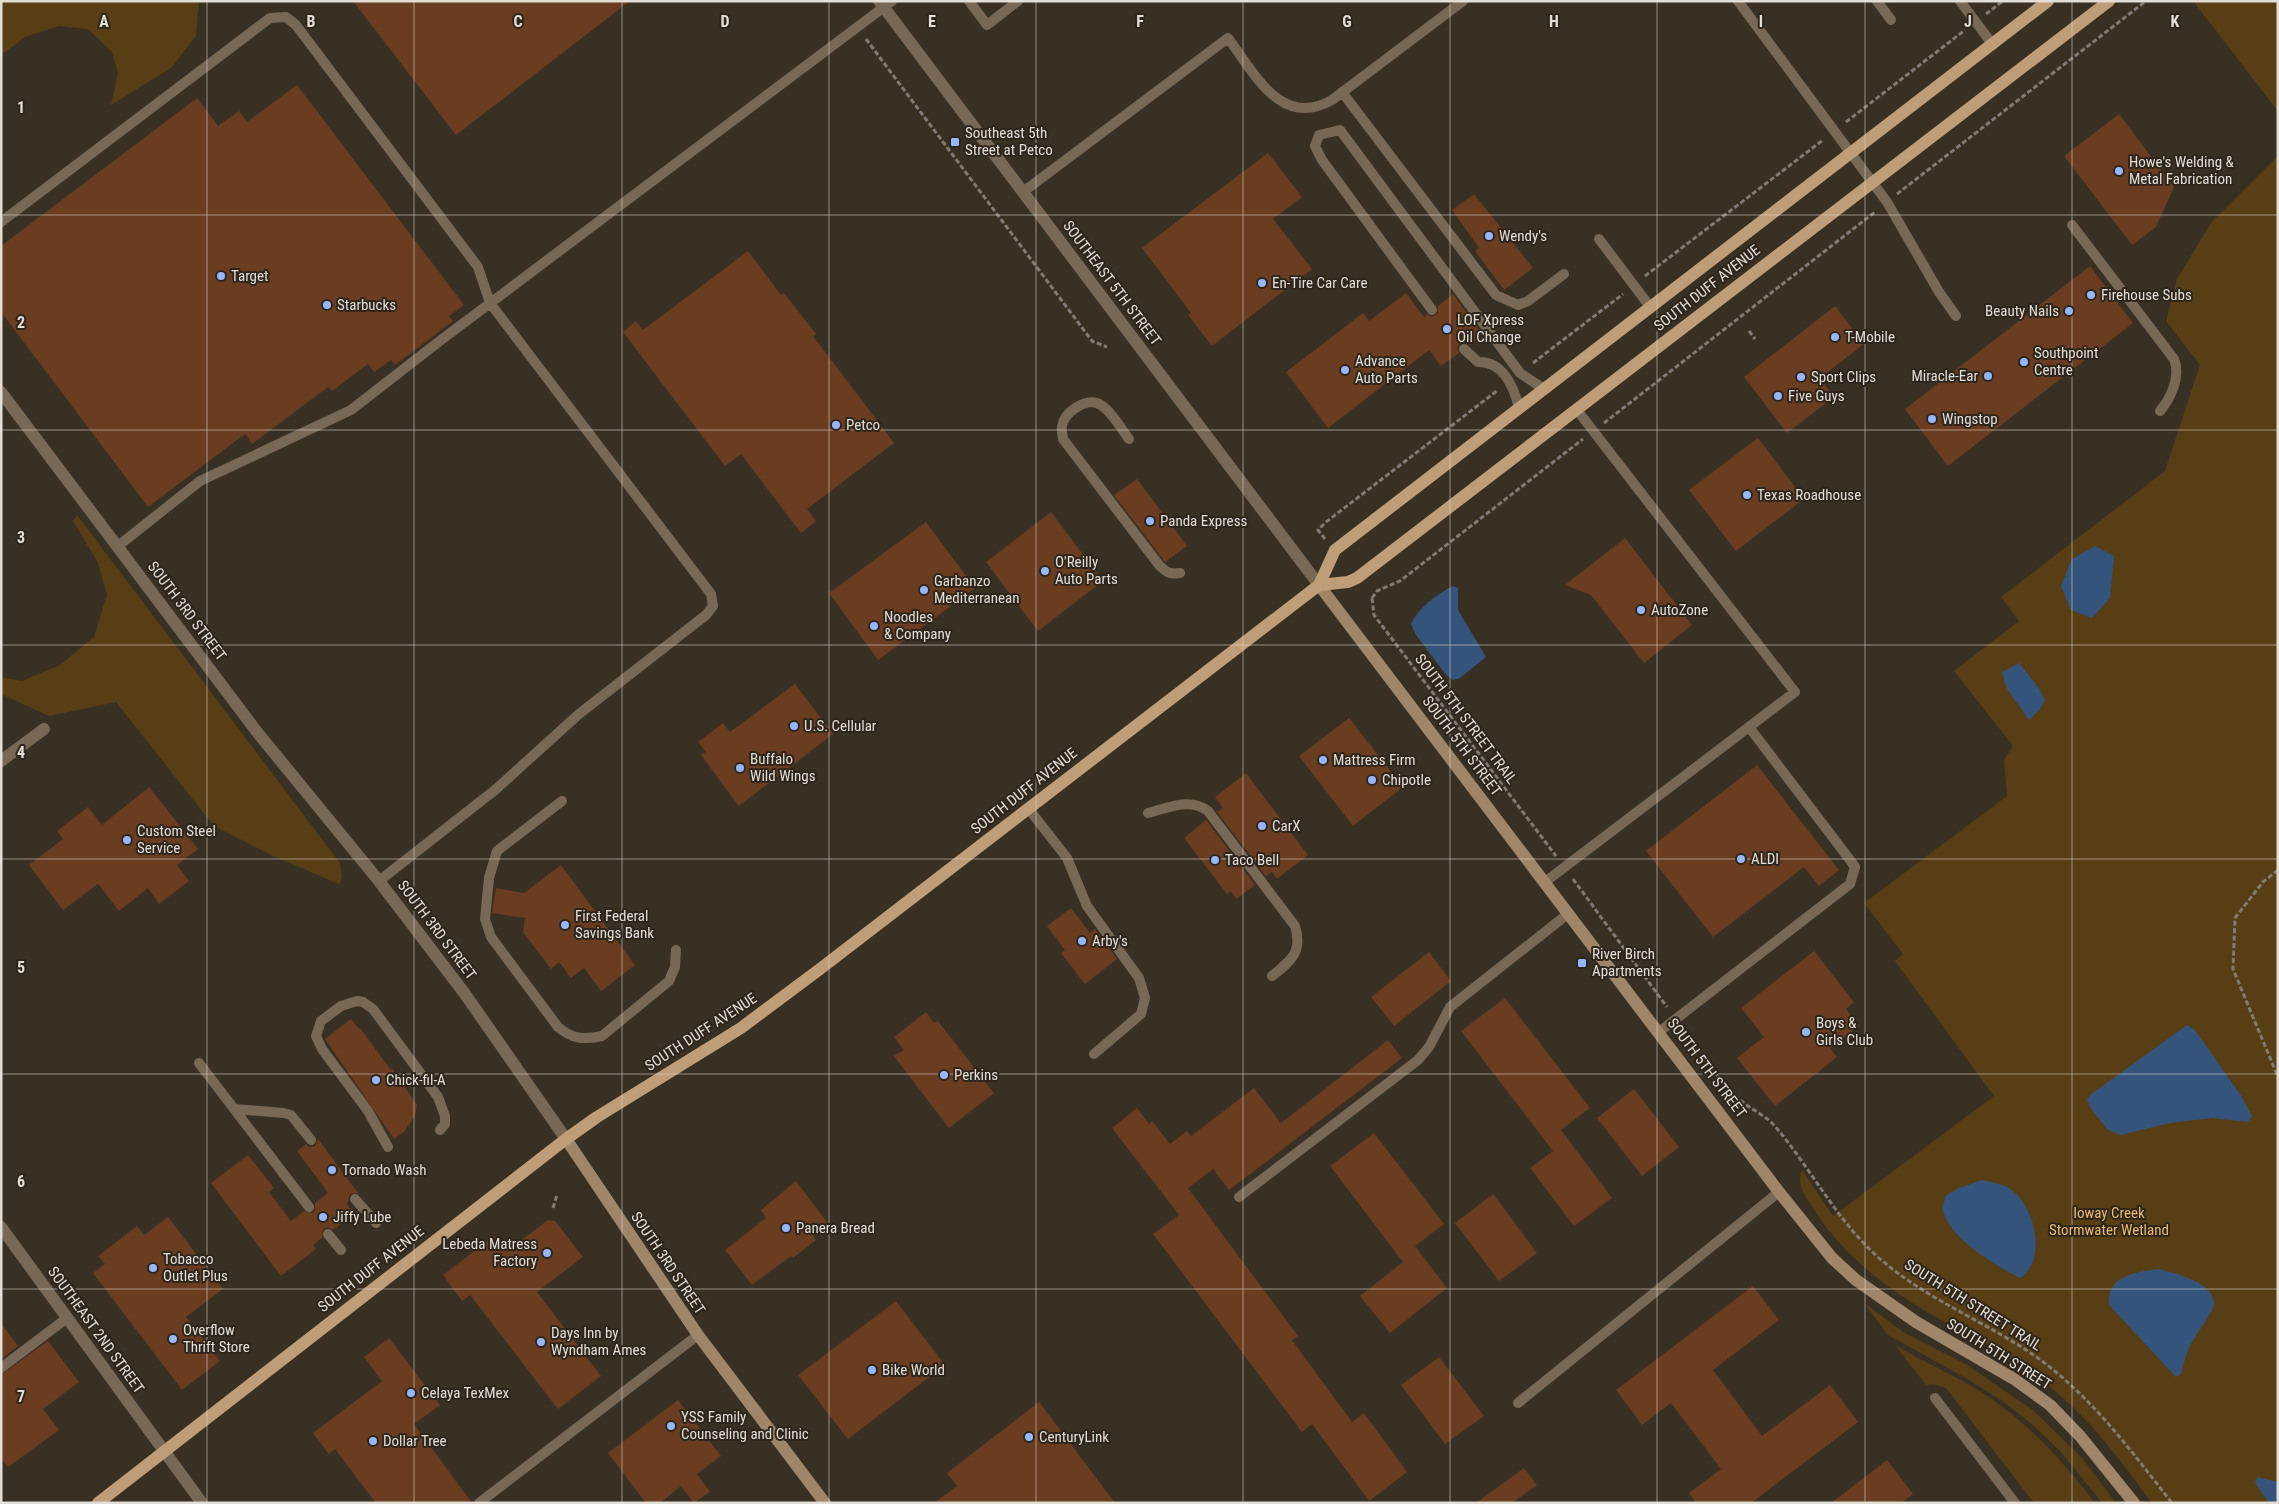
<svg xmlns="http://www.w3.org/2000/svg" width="2279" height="1504" viewBox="0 0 2279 1504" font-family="'Roboto Condensed',sans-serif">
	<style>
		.green { fill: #583e14 }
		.water { fill: #35547c }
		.building { fill: #6a3c20 }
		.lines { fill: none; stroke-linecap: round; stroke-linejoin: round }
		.path { stroke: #827b71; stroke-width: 3; stroke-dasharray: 5 2.5; stroke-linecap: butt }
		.lane { stroke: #786856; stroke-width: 10 }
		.street { stroke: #786856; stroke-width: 12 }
		.secondary { stroke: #9f8669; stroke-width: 12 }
		.primary { stroke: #be9d77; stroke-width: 12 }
		.grid { fill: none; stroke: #e2ddd5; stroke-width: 1; stroke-opacity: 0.55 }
		.poi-dot { fill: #96b6fd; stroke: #2e261b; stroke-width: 2 }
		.labels { text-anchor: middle; stroke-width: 4; stroke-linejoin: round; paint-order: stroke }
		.poi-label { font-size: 15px; fill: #e2ddd5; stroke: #2e261b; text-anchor: start }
		.street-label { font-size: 15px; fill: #e2ddd5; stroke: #2e261b }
		.park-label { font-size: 15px; fill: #ecba72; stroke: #2e261b }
		.grid-label { font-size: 16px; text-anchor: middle; font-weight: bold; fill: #e2ddd5; stroke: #2e261b; stroke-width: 4; stroke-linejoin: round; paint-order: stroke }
	</style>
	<rect width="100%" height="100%" fill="#393024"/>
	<!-- green -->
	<path class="green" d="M1 1H199L196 36 171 68 111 105 118 73 112 52 88 29 59 26 25 37 1 55Z
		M2193 1H2278V111Z
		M2278 156V1503H2152C2125 1467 2098 1429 2064 1399 2047 1384 2029 1370 2010 1358 1989 1344 1965 1334 1943 1321 1894 1294 1843 1257 1813 1208 1805 1196 1796 1184 1802 1170L1833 1216 1994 1096 1895 961 1903 954 1864 903 2007 796 2004 760 2013 746 1954 671 2019 621 2001 597 2165 471 2200 365 2166 321 2177 279 2211 223Z
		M77 515 340 863 342 878 339 884 271 855 214 826 116 702 49 716 1 694V677L22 681 60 665 94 637 107 595 98 563 73 521Z
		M1864 1303 1903 1332 1967 1365 2034 1411 2083 1459 2116 1503H2102L2061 1452 2032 1424 2001 1400 1964 1377 1888 1335Z
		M1895 1345C1925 1363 1957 1376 1986 1395 2029 1424 2064 1462 2095 1503H2034L1946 1388 1934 1384 1926 1385Z"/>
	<!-- water -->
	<path class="water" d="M2095 546 2114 556 2110 598 2092 618 2071 610 2061 586 2072 559Z
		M1453 586 1458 588V610L1486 657 1460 678 1453 680 1447 676 1416 635 1411 624C1419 607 1437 594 1453 586Z
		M2019 663 2039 688 2045 700 2040 709 2029 720 2007 689 2002 672Z
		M2187 1025 2195 1030 2242 1097 2252 1116 2248 1122 2212 1118 2170 1123 2121 1135 2108 1130 2092 1110 2087 1100 2090 1095Z
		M1982 1180C1989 1182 1998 1183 2005 1186 2034 1199 2049 1260 2020 1278 1999 1268 1944 1235 1943 1208 1943 1205 1945 1200 1945 1196L1959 1188Z
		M2159 1269C2174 1273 2216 1283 2214 1304 2213 1313 2193 1338 2189 1348 2185 1357 2183 1366 2181 1374L2176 1377 2109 1305C2106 1276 2135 1272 2159 1269Z
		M2257 1477 2278 1482V1503H2269L2255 1483Z"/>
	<!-- building -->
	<path class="building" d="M353 1H630L456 135Z
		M297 85 464 305 449 316 453 321 395 365 391 360 374 372 368 364 332 391 328 387 252 444 245 434 148 507 1 312V246L197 98 218 126 239 111 247 122Z
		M2119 114 2174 187 2156 227 2132 245 2064 156Z
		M1268 153 1302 197 1273 219 1312 269 1212 346 1188 315 1191 313 1142 248Z
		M1474 194 1533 268 1504 290 1475 251 1479 248 1452 210Z
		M748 251 781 295 784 293 816 334 813 336 894 443 807 509 816 521 801 533 741 454 725 466 623 332 636 321 643 330Z
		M2090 266 2133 323 1948 466 1905 409Z
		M1406 293 1424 317 1427 314 1432 317 1438 313V306L1453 294 1483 335 1470 345 1465 342 1459 344 1457 348 1459 353 1441 366 1429 350 1328 428 1286 372 1363 313 1369 321Z
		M1835 306 1864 344 1820 378 1834 397 1787 433 1744 377Z
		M1758 438 1804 499 1736 551 1689 490Z
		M1137 479 1187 546 1165 562 1114 495Z
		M1051 512 1103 581 1038 631 986 562Z
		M926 522 975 588 878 660 829 593Z
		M1625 538 1692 625 1644 663 1591 595 1565 585Z
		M795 684 833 734 739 806 701 755 706 752 698 742 723 723 730 732Z
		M1349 718 1403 787 1353 826 1299 756Z
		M1757 765 1839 870 1819 886 1804 867 1713 937 1646 851Z
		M1246 773 1308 855 1277 879 1272 872 1266 876 1217 812 1223 808 1215 797Z
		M149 787 198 849 177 865 189 881 159 904 148 888 119 911 98 884 63 910 29 865 63 839 57 831 88 807 102 825Z
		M1206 820 1255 885 1236 899 1231 891 1227 894 1184 838Z
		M561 865 635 965 601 991 584 968 571 978 559 962 551 969 523 932 525 918 492 913 496 888 524 893Z
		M1071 908 1090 933 1095 929 1117 959 1085 984 1061 953 1065 950 1047 926Z
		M1814 951 1854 1002 1846 1009 1859 1026 1830 1048 1837 1057 1775 1106 1737 1058 1764 1037 1741 1008Z
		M1429 952 1451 981 1394 1026 1371 997Z
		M1505 998 1590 1108 1561 1130 1612 1198 1574 1226 1530 1168 1553 1151 1461 1031Z
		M926 1012 934 1023 938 1021 994 1093 949 1128 894 1056 904 1050 894 1037Z
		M351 1019 359 1029 360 1028 391 1070 392 1068 417 1105 415 1116 404 1132 394 1139 325 1039Z
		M1388 1040 1402 1058 1229 1190 1213 1169 1188 1188 1298 1336 1292 1340 1352 1422 1364 1413 1407 1472 1369 1501 1312 1424 1302 1432 1153 1234 1179 1215 1112 1128 1137 1108 1149 1124 1152 1121 1170 1144 1187 1131 1191 1136 1254 1088 1281 1123Z
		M1634 1089 1679 1147 1642 1176 1597 1118Z
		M1374 1133 1444 1224 1415 1246 1447 1288 1390 1333 1360 1296 1403 1262 1330 1166Z
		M318 1139 358 1193 350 1194 347 1204 355 1214 333 1230 327 1227 323 1229 322 1238 313 1245 316 1249 281 1276 211 1183 248 1155 274 1188 269 1192 291 1221 304 1211 313 1213 315 1209V1203L328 1193 297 1151 306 1144 309 1147 315 1146Z
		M796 1181 827 1222 812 1234 816 1240 793 1258 791 1256 752 1285 725 1250 766 1218 761 1210Z
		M1493 1194 1537 1253 1499 1281 1455 1223Z
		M168 1217 223 1289 186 1317 220 1361 182 1390 93 1273 105 1264 98 1256 137 1226 144 1235Z
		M548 1220 555 1221 583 1257 537 1292 601 1376 558 1409 470 1295 462 1301 443 1275 494 1236 506 1252Z
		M1753 1286 1779 1320 1713 1370 1762 1436 1830 1385 1858 1422 1751 1503H1696L1689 1493 1721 1469 1671 1403 1642 1425 1616 1390Z
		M896 1301 945 1365 848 1439 798 1375Z
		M1 1323 18 1346 1 1359Z
		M389 1338 440 1405 414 1424 472 1503H376L335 1449 329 1454 313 1433 382 1381 364 1357Z
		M48 1341 79 1382 43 1409 59 1430 8 1467 1 1458V1375Z
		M1439 1357 1484 1416 1445 1444 1401 1385Z
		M678 1400 721 1456 697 1474 710 1492 694 1503 681 1486 660 1503H646L608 1453Z
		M1039 1402 1115 1503H934L957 1486 947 1473Z
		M1887 1460 1913 1494 1901 1503H1831Z
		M1524 1468 1537 1485 1512 1503H1476Z"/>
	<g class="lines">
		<!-- path -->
		<path class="path" d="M1986 14 2003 1
			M866 39 1092 341 1107 347
			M1846 122 1965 30
			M1897 194 2146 1
			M1645 276 1823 140
			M1749 331 1755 339
			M1533 363 1623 294
			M1604 423 1875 212
			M1325 539 1318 530 1326 522 1498 390
			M1372 598 1374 615 1556 856
			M1372 598 1377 591 1400 581 1583 439
			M2278 870 2263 882 2235 918 2233 969 2278 1077
			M1573 879 1667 1007
			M1684 1030C1701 1053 1717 1079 1738 1098 1749 1109 1764 1114 1774 1125 1811 1168 1836 1220 1879 1258 1928 1301 1990 1323 2042 1361 2094 1400 2132 1452 2172 1503
			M553 1208 557 1195"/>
		<!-- lane -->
		<path class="lane" d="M969 1 987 25 1018 1
			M1738 1 1887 202 1939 292 1956 316
			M1877 1 1891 20
			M1960 1 1993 45
			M1342 92 1496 295 1518 305 1528 301 1564 274
			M1023 192 1228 38C1255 74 1281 129 1332 100L1463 1
			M1 222 270 18 286 17 296 25 478 267 490 303 711 594 713 606 706 615 579 714 495 790 379 881
			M2072 225 2174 359C2181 376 2171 398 2160 411
			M1599 239 1651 308
			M1432 310 1322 160 1315 146 1319 135 1340 130 1520 373 1544 389
			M1464 349 1478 362C1503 361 1514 387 1519 408
			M1129 439C1121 429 1110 408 1097 403 1084 399 1063 413 1062 427 1061 431 1063 436 1063 439L1159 565C1166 572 1170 575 1180 573
			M118 546 200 481 351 410 441 340 892 1
			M562 801 497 851 489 878 485 919 491 937 558 1027C572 1039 584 1040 602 1036L669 981 675 967 676 950
			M1028 808 1067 858 1087 906 1139 978 1145 998 1141 1014 1094 1054
			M1148 813C1168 808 1190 797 1208 811L1295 926C1303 952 1291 961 1272 976
			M1545 882 1795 692 1577 410
			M1659 1032 1850 884 1855 867 1850 860 1749 727
			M199 1063 309 1207
			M234 1109 284 1113 291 1115 311 1140
			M388 1147 368 1111 322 1049 316 1036 321 1021 341 1006 357 1001 363 1002 373 1009 438 1097 445 1116V1124L440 1130
			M1239 1197 1418 1060 1429 1047 1450 1007 1569 913
			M355 1199 376 1223
			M328 1234 341 1250
			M1 1368 67 1318
			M1935 1398 2015 1503
			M1518 1403 1779 1192
			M479 1503 698 1335"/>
		<!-- street -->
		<path class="street" d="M879 1 1319 585
			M1 392 257 732 379 881 465 994 566 1139
			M1 761 44 729
			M1 1227 202 1503"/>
		<!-- secondary -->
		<path class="secondary" d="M1319 585 1779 1192 1832 1258 1856 1280 1916 1322 2014 1379 2050 1405 2080 1436 2134 1503
			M566 1139 698 1335 825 1503"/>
		<!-- primary -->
		<path class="primary" d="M1319 585 1348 582 1357 578 2109 1
			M98 1503 566 1139 597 1117 741 1028 820 969 1319 585 1335 550 2048 1"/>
	</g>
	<!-- grid -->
	<path class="grid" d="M207 1V1503M414 1V1503M622 1V1503M829 1V1503M1036 1V1503M1243 1V1503M1450 1V1503M1657 1V1503M1865 1V1503M2072 1V1503M1 215H2278M1 430H2278M1 645H2278M1 859H2278M1 1074H2278M1 1289H2278"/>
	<!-- markers -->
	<g class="poi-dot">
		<rect x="950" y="137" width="10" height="10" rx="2.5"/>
		<circle cx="2119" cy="171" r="5"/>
		<circle cx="1489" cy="236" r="5"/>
		<circle cx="221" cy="276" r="5"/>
		<circle cx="1262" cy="283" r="5"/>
		<circle cx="2091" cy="295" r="5"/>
		<circle cx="327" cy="305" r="5"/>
		<circle cx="2069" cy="311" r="5"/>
		<circle cx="1447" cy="329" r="5"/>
		<circle cx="1835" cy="337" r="5"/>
		<circle cx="2024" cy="362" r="5"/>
		<circle cx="1345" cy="370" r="5"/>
		<circle cx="1988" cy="376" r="5"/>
		<circle cx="1801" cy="377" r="5"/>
		<circle cx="1778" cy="396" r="5"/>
		<circle cx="1932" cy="419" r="5"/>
		<circle cx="836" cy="425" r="5"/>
		<circle cx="1747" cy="495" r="5"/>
		<circle cx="1150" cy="521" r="5"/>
		<circle cx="1045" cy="571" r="5"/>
		<circle cx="924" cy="590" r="5"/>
		<circle cx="1641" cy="610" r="5"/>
		<circle cx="874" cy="626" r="5"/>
		<circle cx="794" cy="726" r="5"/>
		<circle cx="1323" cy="760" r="5"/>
		<circle cx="740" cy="768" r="5"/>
		<circle cx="1372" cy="780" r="5"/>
		<circle cx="1262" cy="826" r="5"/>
		<circle cx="127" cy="840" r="5"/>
		<circle cx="1741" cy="859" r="5"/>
		<circle cx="1215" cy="860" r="5"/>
		<circle cx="565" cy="925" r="5"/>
		<circle cx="1082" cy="941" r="5"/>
		<rect x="1577" y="958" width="10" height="10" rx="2.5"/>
		<circle cx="1806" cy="1032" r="5"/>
		<circle cx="944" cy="1075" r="5"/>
		<circle cx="376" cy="1080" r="5"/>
		<circle cx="332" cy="1170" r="5"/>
		<circle cx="323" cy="1217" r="5"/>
		<circle cx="786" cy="1228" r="5"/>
		<circle cx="547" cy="1253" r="5"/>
		<circle cx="153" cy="1268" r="5"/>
		<circle cx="173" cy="1339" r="5"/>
		<circle cx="541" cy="1342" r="5"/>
		<circle cx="872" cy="1370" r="5"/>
		<circle cx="411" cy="1393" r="5"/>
		<circle cx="671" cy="1426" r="5"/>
		<circle cx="1029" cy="1437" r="5"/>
		<circle cx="373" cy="1441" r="5"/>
	</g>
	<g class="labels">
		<!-- poi labels -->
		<g class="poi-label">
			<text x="965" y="138">Southeast 5th<tspan x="965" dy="17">Street at Petco</tspan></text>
			<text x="2129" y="167">Howe's Welding &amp;<tspan x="2129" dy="17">Metal Fabrication</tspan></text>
			<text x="1499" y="241">Wendy's</text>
			<text x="231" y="281">Target</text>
			<text x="1272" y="288">En-Tire Car Care</text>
			<text x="2101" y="300">Firehouse Subs</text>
			<text x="337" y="310">Starbucks</text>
			<text x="2059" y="316" text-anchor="end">Beauty Nails</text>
			<text x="1457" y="325">LOF Xpress<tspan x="1457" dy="17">Oil Change</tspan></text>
			<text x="1845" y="342">T-Mobile</text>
			<text x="2034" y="358">Southpoint<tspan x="2034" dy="17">Centre</tspan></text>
			<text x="1355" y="366">Advance<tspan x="1355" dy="17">Auto Parts</tspan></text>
			<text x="1978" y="381" text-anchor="end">Miracle-Ear</text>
			<text x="1811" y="382">Sport Clips</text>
			<text x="1788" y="401">Five Guys</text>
			<text x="1942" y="424">Wingstop</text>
			<text x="846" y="430">Petco</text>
			<text x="1757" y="500">Texas Roadhouse</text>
			<text x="1160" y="526">Panda Express</text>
			<text x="1055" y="567">O'Reilly<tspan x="1055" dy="17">Auto Parts</tspan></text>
			<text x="934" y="586">Garbanzo<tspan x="934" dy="17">Mediterranean</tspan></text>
			<text x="1651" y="615">AutoZone</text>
			<text x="884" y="622">Noodles<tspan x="884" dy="17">&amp; Company</tspan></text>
			<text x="804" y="731">U.S. Cellular</text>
			<text x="750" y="764">Buffalo<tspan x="750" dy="17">Wild Wings</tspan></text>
			<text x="1333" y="765">Mattress Firm</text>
			<text x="1382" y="785">Chipotle</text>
			<text x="1272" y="831">CarX</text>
			<text x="137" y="836">Custom Steel<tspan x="137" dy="17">Service</tspan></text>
			<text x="1751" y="864">ALDI</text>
			<text x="1225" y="865">Taco Bell</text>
			<text x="575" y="921">First Federal<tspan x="575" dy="17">Savings Bank</tspan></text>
			<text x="1092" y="946">Arby's</text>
			<text x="1592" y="959">River Birch<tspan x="1592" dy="17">Apartments</tspan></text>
			<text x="1816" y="1028">Boys &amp;<tspan x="1816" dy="17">Girls Club</tspan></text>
			<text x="954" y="1080">Perkins</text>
			<text x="386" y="1085">Chick-fil-A</text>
			<text x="342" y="1175">Tornado Wash</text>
			<text x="333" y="1222">Jiffy Lube</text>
			<text x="796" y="1233">Panera Bread</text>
			<text x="537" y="1249" text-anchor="end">Lebeda Matress<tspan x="537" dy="17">Factory</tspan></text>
			<text x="163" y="1264">Tobacco<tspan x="163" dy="17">Outlet Plus</tspan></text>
			<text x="183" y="1335">Overflow<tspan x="183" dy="17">Thrift Store</tspan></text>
			<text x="551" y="1338">Days Inn by<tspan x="551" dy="17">Wyndham Ames</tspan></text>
			<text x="882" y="1375">Bike World</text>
			<text x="421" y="1398">Celaya TexMex</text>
			<text x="681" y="1422">YSS Family<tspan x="681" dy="17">Counseling and Clinic</tspan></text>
			<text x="1039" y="1442">CenturyLink</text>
			<text x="383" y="1446">Dollar Tree</text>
		</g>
		<!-- street labels -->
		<g class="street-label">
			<text transform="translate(1112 283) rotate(53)" y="5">SOUTHEAST 5TH STREET</text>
			<text transform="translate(1707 288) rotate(-38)" y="5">SOUTH DUFF AVENUE</text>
			<text transform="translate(187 611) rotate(53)" y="5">SOUTH 3RD STREET</text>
			<text transform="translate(1466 719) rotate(53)" y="5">SOUTH 5TH STREET TRAIL</text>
			<text transform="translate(1462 746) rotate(53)" y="5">SOUTH 5TH STREET</text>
			<text transform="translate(1024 791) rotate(-38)" y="5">SOUTH DUFF AVENUE</text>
			<text transform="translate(437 930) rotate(53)" y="5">SOUTH 3RD STREET</text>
			<text transform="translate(701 1032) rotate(-33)" y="5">SOUTH DUFF AVENUE</text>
			<text transform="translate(1707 1068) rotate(53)" y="5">SOUTH 5TH STREET</text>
			<text transform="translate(668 1263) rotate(56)" y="5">SOUTH 3RD STREET</text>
			<text transform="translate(371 1269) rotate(-38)" y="5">SOUTH DUFF AVENUE</text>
			<text transform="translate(1973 1305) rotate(32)" y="5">SOUTH 5TH STREET TRAIL</text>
			<text transform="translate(96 1330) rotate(54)" y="5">SOUTHEAST 2ND STREET</text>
			<text transform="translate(1999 1354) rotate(32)" y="5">SOUTH 5TH STREET</text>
		</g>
		<!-- park labels -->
		<g class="park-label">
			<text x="2109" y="1218">Ioway Creek<tspan x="2109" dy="17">Stormwater Wetland</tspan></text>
		</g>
	</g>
	<g class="grid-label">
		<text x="104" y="27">A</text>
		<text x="311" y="27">B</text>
		<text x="518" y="27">C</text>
		<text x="725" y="27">D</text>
		<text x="932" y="27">E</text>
		<text x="1140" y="27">F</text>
		<text x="1347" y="27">G</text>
		<text x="1554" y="27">H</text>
		<text x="1761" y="27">I</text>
		<text x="1968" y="27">J</text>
		<text x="2175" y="27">K</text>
		<text x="21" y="113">1</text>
		<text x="21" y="328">2</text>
		<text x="21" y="543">3</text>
		<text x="21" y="758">4</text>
		<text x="21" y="973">5</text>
		<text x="21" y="1187">6</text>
		<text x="21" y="1402">7</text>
	</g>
	<!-- border -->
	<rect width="2279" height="1504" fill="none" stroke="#e2ddd5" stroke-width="5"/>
</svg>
